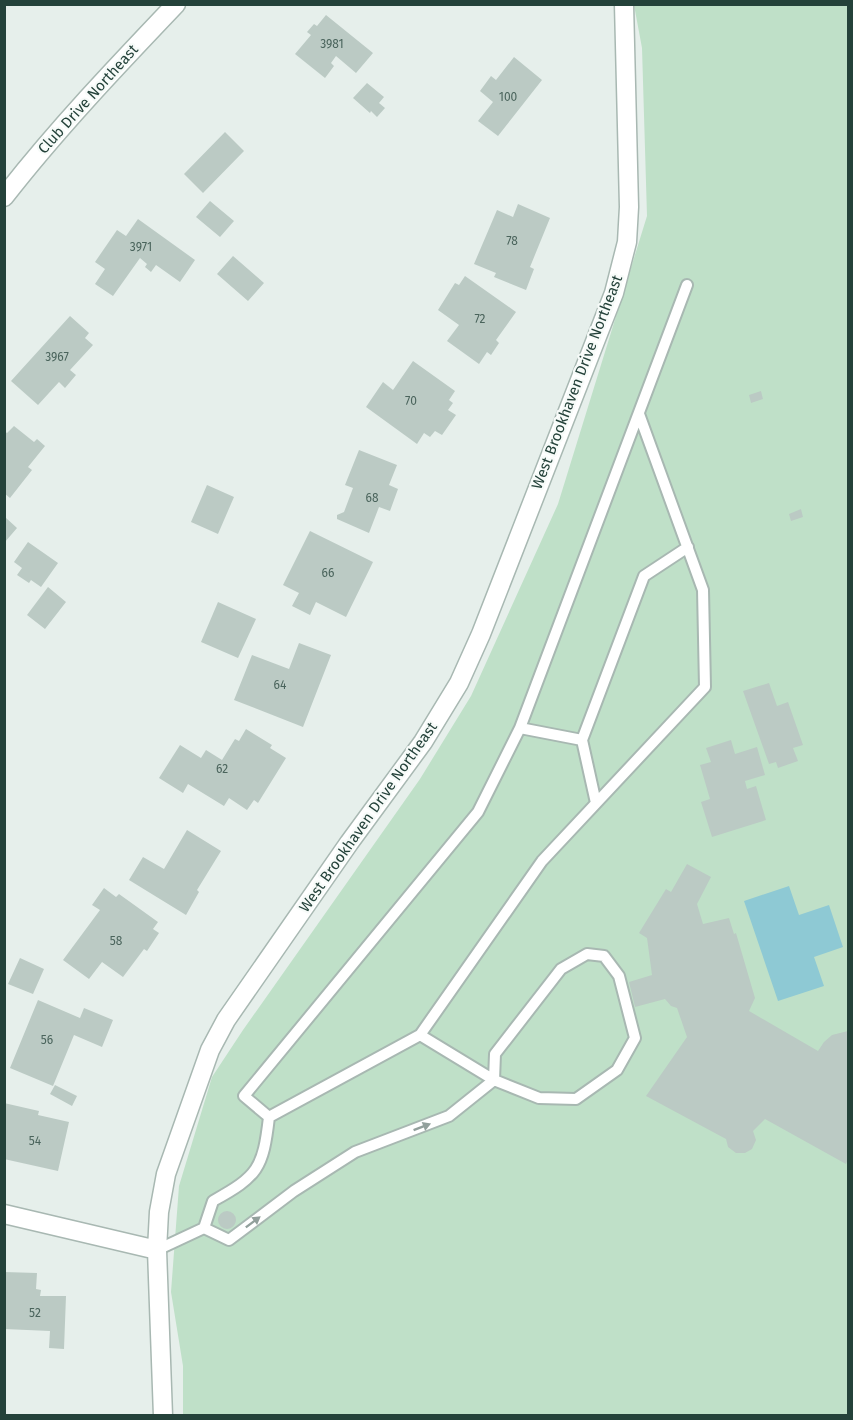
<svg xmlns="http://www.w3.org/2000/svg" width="853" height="1420" viewBox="0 0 853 1420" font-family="'Fira Sans',sans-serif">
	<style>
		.green { fill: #bfe0c8 }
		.water { fill: #8ec9d4 }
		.building { fill: #bbcac4 }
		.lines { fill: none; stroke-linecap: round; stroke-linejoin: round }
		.lane-casing { stroke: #a8b8b2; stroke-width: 14 }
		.street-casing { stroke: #a8b8b2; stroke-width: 21 }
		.lane { stroke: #fff; stroke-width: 10 }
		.street { stroke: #fff; stroke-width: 18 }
		.oneway { fill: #92a09c }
		.labels { text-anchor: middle; stroke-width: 4.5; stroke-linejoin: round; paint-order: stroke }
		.number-label { font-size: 12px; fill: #4a645c }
		.street-label { font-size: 15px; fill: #24423a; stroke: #f7fbf9 }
	</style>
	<rect width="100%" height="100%" fill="#e6efeb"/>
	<!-- green -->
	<path class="green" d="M634 5H848V1415L183 1416V1366L171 1292 179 1186 212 1077 243 1030 420 779 471 696 558 504 647 216 642 48Z"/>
	<!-- water -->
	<path class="water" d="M789 886 799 915 829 905 843 947 814 957 824 986 778 1001 744 901Z"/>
	<!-- building -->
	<path class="building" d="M326 15 373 53 356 73 336 56 331 63 334 66 325 78 295 54 311 35 307 32 314 24 317 26Z
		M514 57 542 80 498 136 478 121 493 102 480 91 491 76 496 80Z
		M367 83 384 97 379 103 385 108 377 117 371 111 370 113 353 98Z
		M225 132 244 151 203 193 184 174Z
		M210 201 234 221 220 237 196 217Z
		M518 204 550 218 530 267 534 269 526 290 494 277 496 273 474 264 497 210 513 217Z
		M138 219 195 260 180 282 156 265 151 272 145 267 147 264 140 258 113 296 95 284 105 269 95 262 117 230 126 236Z
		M233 256 264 283 248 301 217 274Z
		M465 276 516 312 496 340 499 343 491 355 487 352 479 364 447 341 459 325 438 310 455 283 459 285Z
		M70 316 89 333 85 338 93 345 70 370 76 375 65 388 59 382 38 405 11 381Z
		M413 361 455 391 449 400 453 403 448 410 456 415 442 435 435 431 430 437 424 433 417 444 366 407 383 382 393 390Z
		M761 391 763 399 751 403 749 395Z
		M14 426 34 442 37 439 45 446 28 467 32 470 10 498 4 493V431L7 433Z
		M359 450 397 465 389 485 398 489 390 511 379 507 369 533 337 519V515L344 512 353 488 345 485Z
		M207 485 234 497 218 534 191 522Z
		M801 509 803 517 791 521 789 514Z
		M5 517 17 528 5 542Z
		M310 531 373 562 346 617 316 602 310 615 292 606 299 593 283 585Z
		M28 542 58 563 41 587 31 580 29 583 17 575 22 568 14 562Z
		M48 587 66 602 45 629 27 615Z
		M218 602 256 619 238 658 201 642Z
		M299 643 331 655 303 727 234 700 252 655 289 669Z
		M769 683 777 706 788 702 803 745 793 748 798 761 778 768 776 762 769 764 743 691Z
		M246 729 272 745 270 748 286 758 258 803 254 800 247 810 229 798 224 806 188 784 183 793 159 778 180 745 201 758 206 750 222 760 235 739 239 741Z
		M731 740 735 754 757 747 765 775 745 781 747 789 756 786 766 820 712 837 701 802 710 799 700 765 711 762 706 748Z
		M187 830 221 851 197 890 199 892 186 915 129 880 143 857 164 869Z
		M687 864 711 877 697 904 703 924 729 918 734 934 736 933 755 998 749 1011 818 1051 824 1042 832 1035 848 1031V1159L846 1164 765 1119 753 1131 756 1140 752 1149 745 1153H736L728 1147 726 1139 646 1096 687 1037 677 1008 671 1006 665 999 635 1007 629 982 652 975 647 938 639 933 666 889 671 892Z
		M104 888 116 897 119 894 158 922 153 929 159 933 147 951 144 949 123 977 102 962 89 979 63 960 100 910 92 905Z
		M20 958 44 969 33 994 8 984Z
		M38 1000 80 1018 84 1008 113 1020 102 1047 74 1035 53 1086 10 1068Z
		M55 1085 77 1096 72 1106 50 1094Z
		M4 1103 39 1111 38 1115 69 1122 58 1171 4 1159Z
		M218 1220a9 9 0 1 1 18 0a9 9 0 1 1-18 0Z
		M4 1272 37 1273 36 1289 41 1290 40 1296H66L64 1349 49 1348 50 1331 4 1329Z"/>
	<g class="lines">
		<defs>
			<path id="lane" d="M520 728 582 740 596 803
				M582 740 644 576 688 547
				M269 1117 244 1096 478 812 520 728 687 285
				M269 1117 420 1035 542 861 705 687 703 590 639 414
				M204 1228 229 1240 294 1191 355 1152 449 1116 494 1080 495 1054 561 969 587 954 604 956 619 976 635 1038 617 1070 576 1099 539 1098 494 1080 420 1035
				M157 1250 204 1228 213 1201C258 1176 263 1169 269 1117"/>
			<path id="street" d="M4 197C57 129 116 67 176 4
				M4 1214 157 1250
				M163 1416 157 1250 159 1212 166 1174 210 1050 226 1020 349 843 423 742 459 683 481 634 614 293 627 242 629 207 624 4"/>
		</defs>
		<!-- lane casing -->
		<use href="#lane" class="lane-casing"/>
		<!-- street casing -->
		<use href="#street" class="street-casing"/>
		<!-- lane -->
		<use href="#lane" class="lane"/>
		<!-- street -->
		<use href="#street" class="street"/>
	</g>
	<!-- one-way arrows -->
	<defs><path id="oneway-solid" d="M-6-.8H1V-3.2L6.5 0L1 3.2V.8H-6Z" transform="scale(1.5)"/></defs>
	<g class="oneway">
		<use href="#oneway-solid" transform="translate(422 1127) rotate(-21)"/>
		<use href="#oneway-solid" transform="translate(253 1222) rotate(-37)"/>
	</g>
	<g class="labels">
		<!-- number labels -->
		<g class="number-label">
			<text x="332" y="48">3981</text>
			<text x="508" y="101">100</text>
			<text x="512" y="245">78</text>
			<text x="141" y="251">3971</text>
			<text x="480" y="323">72</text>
			<text x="57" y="361">3967</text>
			<text x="411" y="405">70</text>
			<text x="372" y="502">68</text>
			<text x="328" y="577">66</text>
			<text x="280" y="689">64</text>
			<text x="222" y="773">62</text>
			<text x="116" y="945">58</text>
			<text x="47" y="1044">56</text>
			<text x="35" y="1145">54</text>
			<text x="35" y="1317">52</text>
		</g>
		<!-- street labels -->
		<g class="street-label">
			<text transform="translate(88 99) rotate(-48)" y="5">Club Drive Northeast</text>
			<text transform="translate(577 382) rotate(-69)" y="5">West Brookhaven Drive Northeast</text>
			<text transform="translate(368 817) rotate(-55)" y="5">West Brookhaven Drive Northeast</text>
		</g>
	</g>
	<!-- border -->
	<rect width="853" height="1420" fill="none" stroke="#24423a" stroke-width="12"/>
</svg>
